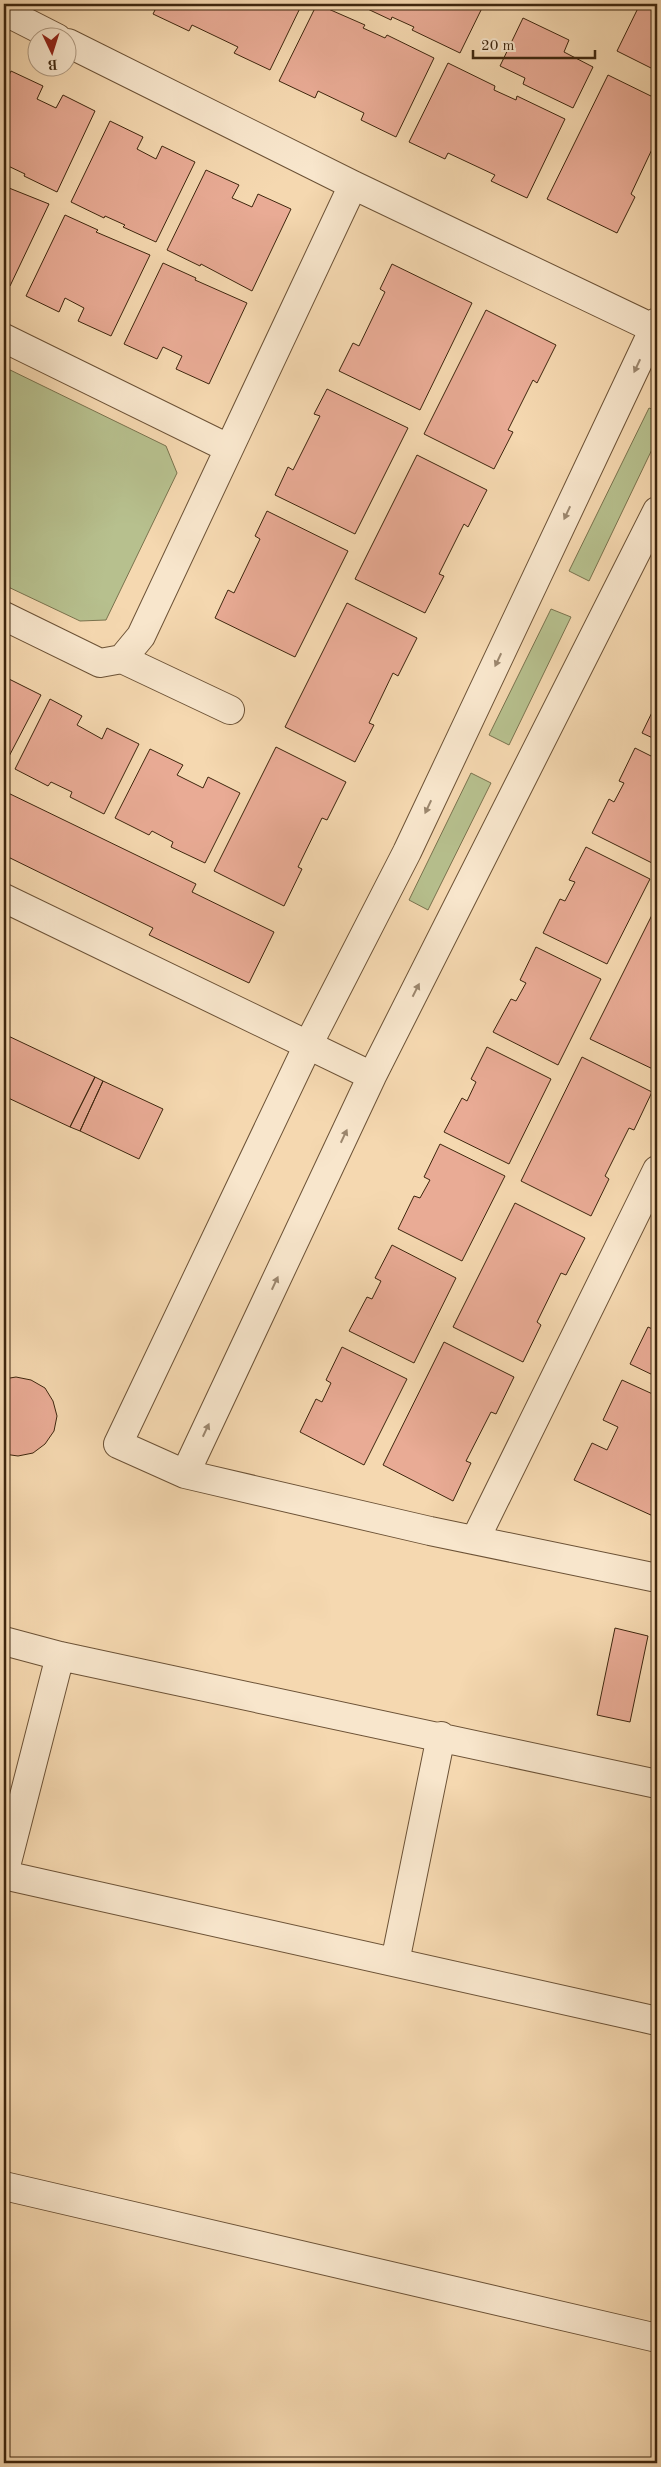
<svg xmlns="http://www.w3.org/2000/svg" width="661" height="2467" viewBox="0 0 661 2467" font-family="'Old Standard TT',serif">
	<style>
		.green { fill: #b7c08e; stroke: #7a734e }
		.building { fill: #e9ab95; stroke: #3e260e }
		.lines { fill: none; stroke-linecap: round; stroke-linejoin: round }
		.minor-casing { stroke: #6c5236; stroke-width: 30 }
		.minor { stroke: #f8e6cc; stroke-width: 28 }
		.oneway { fill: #9b866d }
	</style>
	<rect width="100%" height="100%" fill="#f5d8b0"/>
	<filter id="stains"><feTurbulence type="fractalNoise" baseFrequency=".004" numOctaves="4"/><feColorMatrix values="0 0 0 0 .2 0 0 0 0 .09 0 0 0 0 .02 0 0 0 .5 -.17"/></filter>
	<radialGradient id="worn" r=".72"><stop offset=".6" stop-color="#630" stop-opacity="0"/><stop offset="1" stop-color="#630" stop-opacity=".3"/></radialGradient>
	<!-- green -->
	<path class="green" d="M4 367 166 446 177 473 106 620 80 621 4 585Z
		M649 408 657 411V439L589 581 569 571Z
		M551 609 571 617 509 745 489 735Z
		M471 773 491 783 428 910 409 900Z"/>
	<!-- building -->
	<path class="building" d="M158 4H302L270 70 234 53 238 47 192 25 189 31 153 14Z
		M317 4 365 25 363 28 385 38 387 35 434 58 396 137 361 120 364 113 318 91 315 98 279 81Z
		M357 4H484L460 53 412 30 414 27 392 17 391 20Z
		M640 4H657V71L617 51Z
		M523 18 569 40 564 52 593 67 573 108 523 84 525 78 500 66Z
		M448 63 495 86 494 90 516 100 517 96 565 119 527 198 491 181 495 175 448 153 445 159 409 142Z
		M11 71 43 86 37 99 56 108 63 95 95 111 57 192 24 176 25 174 6 165 4 167V85Z
		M608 75 657 99V146L654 145 631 194 635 197 617 233 547 199Z
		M110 121 143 137 137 149 156 159 162 146 195 162 156 242 123 227 125 225 105 216 104 218 71 202Z
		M206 170 239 185 232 198 252 207 258 194 291 209 252 291 201 264 200 266 167 250Z
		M4 186 49 204 10 286 4 283Z
		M65 215 98 230 96 232 150 255 111 336 78 321 84 308 65 298 59 312 26 296Z
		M163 263 196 278 195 280 247 303 209 384 176 369 182 356 163 347 157 359 124 344Z
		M392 264 472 303 420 410 339 371 353 343 359 346 385 292 380 289Z
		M486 310 556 345 537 383 533 380 508 430 513 432 494 469 424 434Z
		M327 389 408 428 355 534 275 495 288 467 293 470 320 416 314 414Z
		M417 455 487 490 468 527 464 524 439 574 444 576 425 613 355 579Z
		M267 511 348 551 295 657 215 618 228 590 234 593 260 539 255 536Z
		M347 603 417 638 398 676 393 673 369 723 374 725 355 762 285 727Z
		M9 679 41 695 5 764 4 688Z
		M50 699 82 716 77 725 102 739 107 728 139 744 104 814 70 797 72 792 51 782 48 786 15 769Z
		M657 702V740L642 733Z
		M276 747 346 782 327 820 322 818 298 867 302 869 284 906 214 871Z
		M635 748 657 759 656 865 592 833 609 799 614 802 624 783 619 781Z
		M150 749 183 765 177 775 203 788 208 777 240 793 205 863 171 847 173 842 152 831 149 835 115 818Z
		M4 791 196 884 192 892 274 932 249 983 149 935 153 928 4 855Z
		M586 847 650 879 607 964 543 933 560 899 565 901 575 882 569 880Z
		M652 915 657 917V1071L590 1039Z
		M536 947 601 979 558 1065 493 1032 511 999 516 1001 526 983 520 980Z
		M4 1034 95 1077 70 1127 4 1096Z
		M487 1047 551 1079 509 1164 444 1132 462 1098 467 1101 476 1082 471 1079Z
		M582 1057 652 1092 634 1130 629 1128 605 1176 609 1179 591 1216 521 1181Z
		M95 1077 103 1081 80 1131 70 1127Z
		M103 1081 163 1109 139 1159 80 1131Z
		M440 1144 505 1176 462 1261 398 1229 414 1196 420 1198 430 1180 424 1177Z
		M515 1203 585 1238 566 1275 561 1273 537 1322 541 1325 523 1362 453 1327Z
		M392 1245 456 1278 414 1363 349 1331 367 1297 372 1299 381 1281 375 1278Z
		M648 1327 657 1331V1377L630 1364Z
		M444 1342 514 1377 496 1414 491 1412 466 1461 471 1463 453 1501 383 1465Z
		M342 1347 407 1379 364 1465 300 1432 316 1399 322 1402 331 1383 326 1380Z
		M16 1377 31 1380 45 1388 53 1401 57 1416 54 1431 45 1444 33 1453 18 1456 4 1454V1379Z
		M622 1380 657 1396V1508L653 1516 574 1480 592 1443 607 1450 618 1427 603 1420Z
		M615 1628 648 1636 630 1722 597 1715Z"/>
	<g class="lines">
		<defs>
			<path id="minor" d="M4 11 57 38
				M68 43 353 185 657 330
				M657 322 407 852 308 1045 118 1444 185 1474 430 1531 657 1578
				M4 338 228 448
				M4 616 100 663 122 659 141 636 353 185
				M122 659 230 710
				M4 898 372 1076
				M185 1474 372 1076 657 511
				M475 1540 657 1170
				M4 1641 60 1656 657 1784
				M4 1874 60 1656
				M4 1875 657 2021
				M395 1962 441 1736
				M4 2186 657 2338"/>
		</defs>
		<!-- minor casing -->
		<use href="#minor" class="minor-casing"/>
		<!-- minor -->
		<use href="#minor" class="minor"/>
	</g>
	<!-- one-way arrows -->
	<defs><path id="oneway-solid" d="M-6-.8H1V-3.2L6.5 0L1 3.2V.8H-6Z" transform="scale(1.25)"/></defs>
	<g class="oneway">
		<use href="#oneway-solid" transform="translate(637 366) rotate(115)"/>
		<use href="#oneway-solid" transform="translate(567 513) rotate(115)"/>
		<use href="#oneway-solid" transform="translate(498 660) rotate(115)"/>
		<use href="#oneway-solid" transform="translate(428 807) rotate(115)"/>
		<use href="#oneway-solid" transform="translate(416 990) rotate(-63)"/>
		<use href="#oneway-solid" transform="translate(344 1136) rotate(-65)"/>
		<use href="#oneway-solid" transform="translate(275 1283) rotate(-65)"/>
		<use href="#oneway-solid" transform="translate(206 1430) rotate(-65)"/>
	</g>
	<!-- margin -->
	<rect width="661" height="2467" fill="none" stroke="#f5d8b0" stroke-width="20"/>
	<rect x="5" y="5" width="651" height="2457" fill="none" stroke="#3e260e" stroke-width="2.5"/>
	<rect x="10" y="10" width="641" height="2447" fill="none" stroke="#3e260e"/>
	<!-- north arrow -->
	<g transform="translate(52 52) rotate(176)"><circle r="24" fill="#f8e6cc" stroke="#ae9980"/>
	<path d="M0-4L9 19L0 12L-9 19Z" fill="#8f2418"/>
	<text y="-8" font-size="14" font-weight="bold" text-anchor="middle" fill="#3e260e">B</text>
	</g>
	<!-- scale -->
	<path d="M473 50v8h122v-8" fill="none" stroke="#3e260e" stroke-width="2.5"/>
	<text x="481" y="50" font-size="15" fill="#3e260e" stroke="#f8e6cc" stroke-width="4" paint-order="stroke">20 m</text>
	<rect width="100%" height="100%" filter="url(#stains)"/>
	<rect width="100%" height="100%" fill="url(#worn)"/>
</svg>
